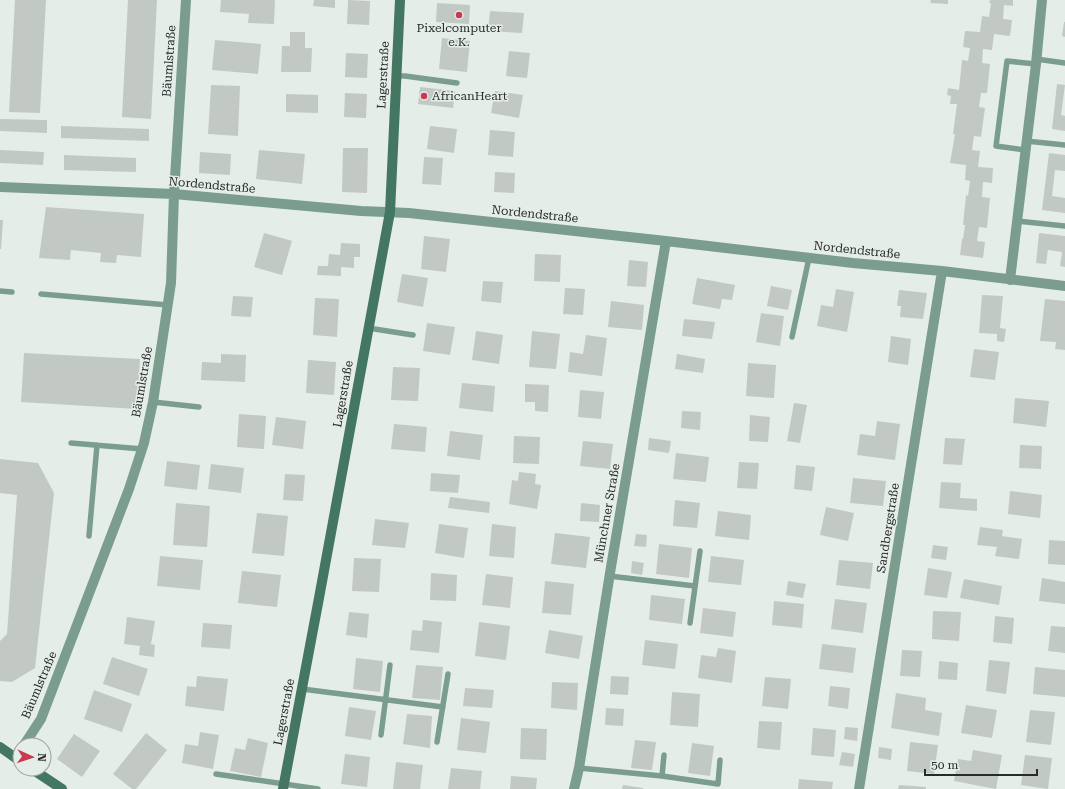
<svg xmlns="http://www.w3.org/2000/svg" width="1065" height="789" viewBox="0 0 1065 789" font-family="'Roboto Serif',serif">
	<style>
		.building { fill: #c2c9c5 }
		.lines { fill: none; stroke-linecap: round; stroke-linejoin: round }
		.lane { stroke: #7b9d8e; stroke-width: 5.5 }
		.street { stroke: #7b9d8e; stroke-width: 10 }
		.secondary { stroke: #437762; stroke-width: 10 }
		.poi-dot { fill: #c93951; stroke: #e5ede9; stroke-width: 1.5 }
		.labels { text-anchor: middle; stroke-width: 3; stroke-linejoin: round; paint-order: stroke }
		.poi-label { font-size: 12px; fill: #282b2a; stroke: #e5ede9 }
		.street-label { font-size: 12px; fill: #282b2a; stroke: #e5ede9 }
	</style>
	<rect width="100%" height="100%" fill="#e5ede9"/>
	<!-- building -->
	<path class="building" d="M15 0H46L40 113 9 112Z
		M128 0H157L151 119 122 117Z
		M221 0H275L274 24 248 23 249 14 220 12Z
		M314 0H335V8L313 6Z
		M348 0 370 1 369 25 347 24Z
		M931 0H948V4L930 3Z
		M990 0H1013V6L1004 5 1003 19 1012 20 1010 36 994 34 992 50 983 49 982 63 990 64 987 93H981L979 107 985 108 981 137 974 136 972 150 980 151 978 167 993 168 992 183 983 182 982 197 990 198 987 228 979 227 977 241 985 242 983 258 960 255 962 239H963L965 225H963L966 195 968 196 970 181 965 180 966 165 950 163 955 134H953L957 104H950L951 96 947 95 948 88 959 90 962 60 968 61 970 48 963 47 965 31 980 32 982 16 989 17 991 3H989Z
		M437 3 470 5 469 24 436 22Z
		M490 11 524 13 522 33 488 31Z
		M1064 22H1065V37L1062 36Z
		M290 32H305V48H312L311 72H281L282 46H290Z
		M442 38 470 41 467 72 439 69Z
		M215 40 261 44 258 74 212 70Z
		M509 51 530 53 527 78 506 76Z
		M346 53 368 54 367 78 345 77Z
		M1057 84 1065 85 1061 115 1065 116V131L1052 129Z
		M211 85 240 86 238 136 208 134Z
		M420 87 455 91 453 108 418 104Z
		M495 91 523 95 519 118 491 113Z
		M345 93 367 94 366 118 344 117Z
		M286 94 318 95V113L286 112Z
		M0 119 47 120V133L0 131Z
		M61 126 149 129V141L61 138Z
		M430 126 457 129 454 153 427 149Z
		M490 130 515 132 513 157 488 155Z
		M343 148H368L367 193 342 192Z
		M0 150 44 152 43 165 0 163Z
		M259 150 305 154 302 184 256 179Z
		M200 152 231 154 230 175 199 173Z
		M1049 153 1065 155V171L1055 170 1052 196 1065 198V213L1042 210Z
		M64 155 136 158V172L64 170Z
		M424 157 443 158 441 185 422 184Z
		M495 172 515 173 514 193 494 192Z
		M46 207 144 214 141 257 117 255 116 263 100 262 101 253 71 250 70 260 39 258Z
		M0 220H3L1 249H0Z
		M264 233 292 241 282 275 254 267Z
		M1039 233 1065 236V267L1060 266 1062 252 1048 250 1046 264 1036 263Z
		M424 236 450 239 446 272 421 269Z
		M341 243 360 244V257H354V268L341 267V276L317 275 318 266H328L329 254 340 255Z
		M535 254 561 255 560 282 534 281Z
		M629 260 648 262 646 287 627 286Z
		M402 274 428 278 423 307 397 302Z
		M697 278 735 285 732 300 722 299 720 309 692 304Z
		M483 281 503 282 501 303 481 301Z
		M771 286 792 290 788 310 767 306Z
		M565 288 585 289 583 315 563 314Z
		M836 289 854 292 847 332 817 326 821 305 833 307Z
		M899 290 927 293 923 319 900 317 901 306H897Z
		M982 295 1003 296 1000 328 1006 329 1004 342 997 341V334L979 333Z
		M233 296 253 297 251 317 231 316Z
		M315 298 339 299 337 337 313 335Z
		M1045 299 1065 301V350L1055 349 1056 342 1040 341Z
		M611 301 644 305 642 330 608 327Z
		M761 313 784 316 780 346 756 342Z
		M684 319 715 322 712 339 682 336Z
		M427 323 455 327 450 355 423 351Z
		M476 331 503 335 499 364 472 360Z
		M532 331 560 334 556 369 529 367Z
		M586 335 607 338 602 376 568 372 570 352 583 354Z
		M891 336 911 339 908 365 888 362Z
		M974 349 999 352 995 380 970 377Z
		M24 353 140 359 137 409 21 402Z
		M221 354 246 355 245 382 201 380 202 362 221 363Z
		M677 354 705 359 703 373 675 369Z
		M308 360 336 362 334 395 306 393Z
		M748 363 776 365 774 398 746 396Z
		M393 367 420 368 418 401 391 400Z
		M462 383 495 386 493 412 459 408Z
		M525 384 549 385 548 412 535 411V402H525Z
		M580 390 604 392 601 419 578 417Z
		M1015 398 1049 401 1046 427 1013 423Z
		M794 403 807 405 800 443 787 441Z
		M682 411 701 412 700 430 681 428Z
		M239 414 266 416 264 449 237 447Z
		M750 415 770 417 768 442 749 441Z
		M276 417 306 421 303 449 272 445Z
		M877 421 900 424 895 460 857 455 860 434 875 436Z
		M394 424 427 427 425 452 391 449Z
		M450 431 483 435 480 460 447 456Z
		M514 436 540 437 539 464 513 463Z
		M649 438 671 441 669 453 648 450Z
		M945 438 965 439 962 465 943 464Z
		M583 441 613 444 610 469 580 466Z
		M1020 445 1042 446 1041 469 1019 468Z
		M676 453 709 457 706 482 673 479Z
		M0 459 38 463 54 493 35 668 12 682 0 681V641L7 634 17 495 0 493Z
		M167 461 200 465 197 490 164 486Z
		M739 462 759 463 757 489 737 488Z
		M211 464 244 468 241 493 208 489Z
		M796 465 815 467 812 491 794 489Z
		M519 472 536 474 535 484 541 485 537 509 509 504 512 480 518 481Z
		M431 473 460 475 458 493 430 491Z
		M285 474 305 475 303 501 283 500Z
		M853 478 886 481 883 506 850 503Z
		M941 482 961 483 960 498 977 499V511L939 508Z
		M1010 491 1042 495 1040 518 1008 514Z
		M450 497 490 502 489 513 448 508Z
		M675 500 700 503 697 528 673 526Z
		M176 503 210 506 207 547 173 545Z
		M581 503 600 505 599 522 580 521Z
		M826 507 854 513 848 541 820 535Z
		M718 511 751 515 749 540 715 536Z
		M257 513 288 516 284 556 252 553Z
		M375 519 409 523 405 548 372 545Z
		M439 524 468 528 464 558 435 553Z
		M492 524 516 527 514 558 489 556Z
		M980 527 1003 530 1002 536 1022 539 1019 559 995 556 997 547 977 545Z
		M555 533 590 537 586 568 551 564Z
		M636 534 647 535 646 547 634 546Z
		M1049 540 1065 541V565L1048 564Z
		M659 544 692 548 689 578 656 574Z
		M933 545 948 547 946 560 931 558Z
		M160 556 203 560 200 590 157 586Z
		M711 556 744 560 741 585 708 582Z
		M354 558 381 559 379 592 352 591Z
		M839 560 873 563 870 589 836 585Z
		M632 561 644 563 642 575 631 573Z
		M928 568 952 572 947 598 924 595Z
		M242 571 281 575 277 607 238 603Z
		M431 573 457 575 456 601 430 600Z
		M486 574 513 577 510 608 482 605Z
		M1042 578 1065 582V604L1039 601Z
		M964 579 1002 586 999 605 960 598Z
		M545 581 574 584 571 615 542 613Z
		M788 581 806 584 803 598 786 595Z
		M651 595 685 599 682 624 649 620Z
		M835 599 867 603 863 633 831 629Z
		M774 601 804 604 802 628 772 625Z
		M703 608 736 612 733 637 700 633Z
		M933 611 961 612 959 641 932 639Z
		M349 612 369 614 367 638 346 635Z
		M995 616 1014 618 1012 644 993 642Z
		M127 617 155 621 151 644 155 645 154 657 139 655 140 646 124 644Z
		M423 620 442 622 439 653 410 650 412 630 422 631Z
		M479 622 510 626 506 660 475 656Z
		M203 623 232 625 230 649 201 647Z
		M1051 626 1065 627V653L1048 651Z
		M549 630 583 636 579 659 545 653Z
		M645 640 678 644 675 669 642 665Z
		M822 644 856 648 853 673 819 669Z
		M718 648 736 651 732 683 698 678 701 655 716 657Z
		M902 650 922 651 920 677 900 676Z
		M112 657 148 669 139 696 103 684Z
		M356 658 383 661 380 692 353 689Z
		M989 660 1010 662 1006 694 986 691Z
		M939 661 958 663 957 680 938 679Z
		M416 665 443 667 440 700 412 698Z
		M1035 667 1065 670V697L1033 694Z
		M197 676 228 679 224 711 185 706 187 686 196 687Z
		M611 676 629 677 628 695 610 694Z
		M765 677 791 679 788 709 762 706Z
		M552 682 578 683 577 710 551 708Z
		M830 686 850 688 848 709 828 706Z
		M465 688 494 690 492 708 463 706Z
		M94 690 132 704 122 732 84 719Z
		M672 692 700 694 698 727 670 725Z
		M896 693 926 698 925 710 942 713 939 736 891 728Z
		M966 705 997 710 992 738 961 733Z
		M349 707 376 711 371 740 345 736Z
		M606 708 624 709 623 726 605 725Z
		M1030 710 1055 712 1051 745 1026 742Z
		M407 714 432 716 430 748 403 744Z
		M461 718 490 722 486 753 457 750Z
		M759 721 782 722 780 750 757 748Z
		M845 727 858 728 857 741 844 739Z
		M521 728 547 729 546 760 520 759Z
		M813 728 836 730 834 757 811 755Z
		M200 732 219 735 213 769 182 763 185 744 198 746Z
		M146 733 167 750 136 789H132L113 774Z
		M74 734 100 751 82 777 57 759Z
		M248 738 268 743 261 777 230 771 235 748 245 750Z
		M635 740 656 742 652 770 631 768Z
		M910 742 938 745 934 774 907 771Z
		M692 743 714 746 710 776 688 773Z
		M879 747 892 749 891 760 878 758Z
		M973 750 1002 755 996 789 954 781 958 759 971 761Z
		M842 752 855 754 853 767 839 765Z
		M345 754 370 757 367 787 341 784Z
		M1025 755 1052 758 1048 789 1021 785Z
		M396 762 423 765 420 789H393Z
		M451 768 482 771 480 789H448Z
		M511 776 537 778 536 789H510Z
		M799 779 833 782 832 789H798Z
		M623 785 643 788V789H622Z
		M899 785 926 787V789H898Z"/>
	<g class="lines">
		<!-- lane -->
		<path class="lane" d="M1036 59 1065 63
			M396 76H405L457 83
			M1026 141 1065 145
			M1025 150 996 146 1007 61 1036 64
			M1017 221 1065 226
			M0 291 12 292
			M41 294 168 305
			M368 328 413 335
			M792 337 809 258
			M153 402 199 407
			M71 443 142 449
			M89 536 97 445
			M609 576 695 586
			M690 623 700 551
			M302 689 443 707
			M381 735 390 665
			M437 742 448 674
			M579 768 662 776 664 755
			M216 774 318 789
			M662 776 718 784 720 760"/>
		<!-- street -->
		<path class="street" d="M0 187 174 194 361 211 409 213 666 241 853 263 942 271 1065 286
			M1010 280 1036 64 1042 0
			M24 745 41 719 129 489 144 443 153 402 171 283 174 194 186 0
			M16 758 20 751
			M574 789 579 768 610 573 666 241
			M859 789 942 271"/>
		<!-- secondary -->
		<path class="secondary" d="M0 747 20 761
			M32 769 62 789
			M283 789 319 598 390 212 400 0"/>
	</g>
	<!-- markers -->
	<g class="poi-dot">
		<circle cx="459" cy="15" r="4"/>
		<circle cx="424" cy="96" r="4"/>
	</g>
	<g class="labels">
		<!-- poi labels -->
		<g class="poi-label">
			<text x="459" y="32">Pixelcomputer<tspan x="459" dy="14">e.K.</tspan></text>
			<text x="432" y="100" text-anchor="start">AfricanHeart</text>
		</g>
		<!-- street labels -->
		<g class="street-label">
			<text transform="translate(169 61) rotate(-86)" y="4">Bäumlstraße</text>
			<text transform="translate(383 75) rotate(-87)" y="4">Lagerstraße</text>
			<text transform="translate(212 185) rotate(5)" y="4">Nordendstraße</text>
			<text transform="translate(535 214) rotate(6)" y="4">Nordendstraße</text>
			<text transform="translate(857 250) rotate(6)" y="4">Nordendstraße</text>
			<text transform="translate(142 382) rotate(-80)" y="4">Bäumlstraße</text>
			<text transform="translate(343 394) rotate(-80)" y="4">Lagerstraße</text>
			<text transform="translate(607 513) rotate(-80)" y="4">Münchner Straße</text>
			<text transform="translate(888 528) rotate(-81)" y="4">Sandbergstraße</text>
			<text transform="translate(39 685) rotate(-67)" y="4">Bäumlstraße</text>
			<text transform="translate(284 712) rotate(-79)" y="4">Lagerstraße</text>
		</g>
	</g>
	<!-- north arrow -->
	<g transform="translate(32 757) rotate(93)"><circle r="19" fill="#e5ede9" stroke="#999f9d"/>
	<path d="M0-3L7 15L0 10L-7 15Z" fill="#c93951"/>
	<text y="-6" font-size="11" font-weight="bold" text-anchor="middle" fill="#282b2a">N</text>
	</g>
	<!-- scale -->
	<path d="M925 769v6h112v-6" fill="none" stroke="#282b2a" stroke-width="2"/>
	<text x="931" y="769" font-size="12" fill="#282b2a" stroke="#e5ede9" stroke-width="3" paint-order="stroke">50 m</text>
</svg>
